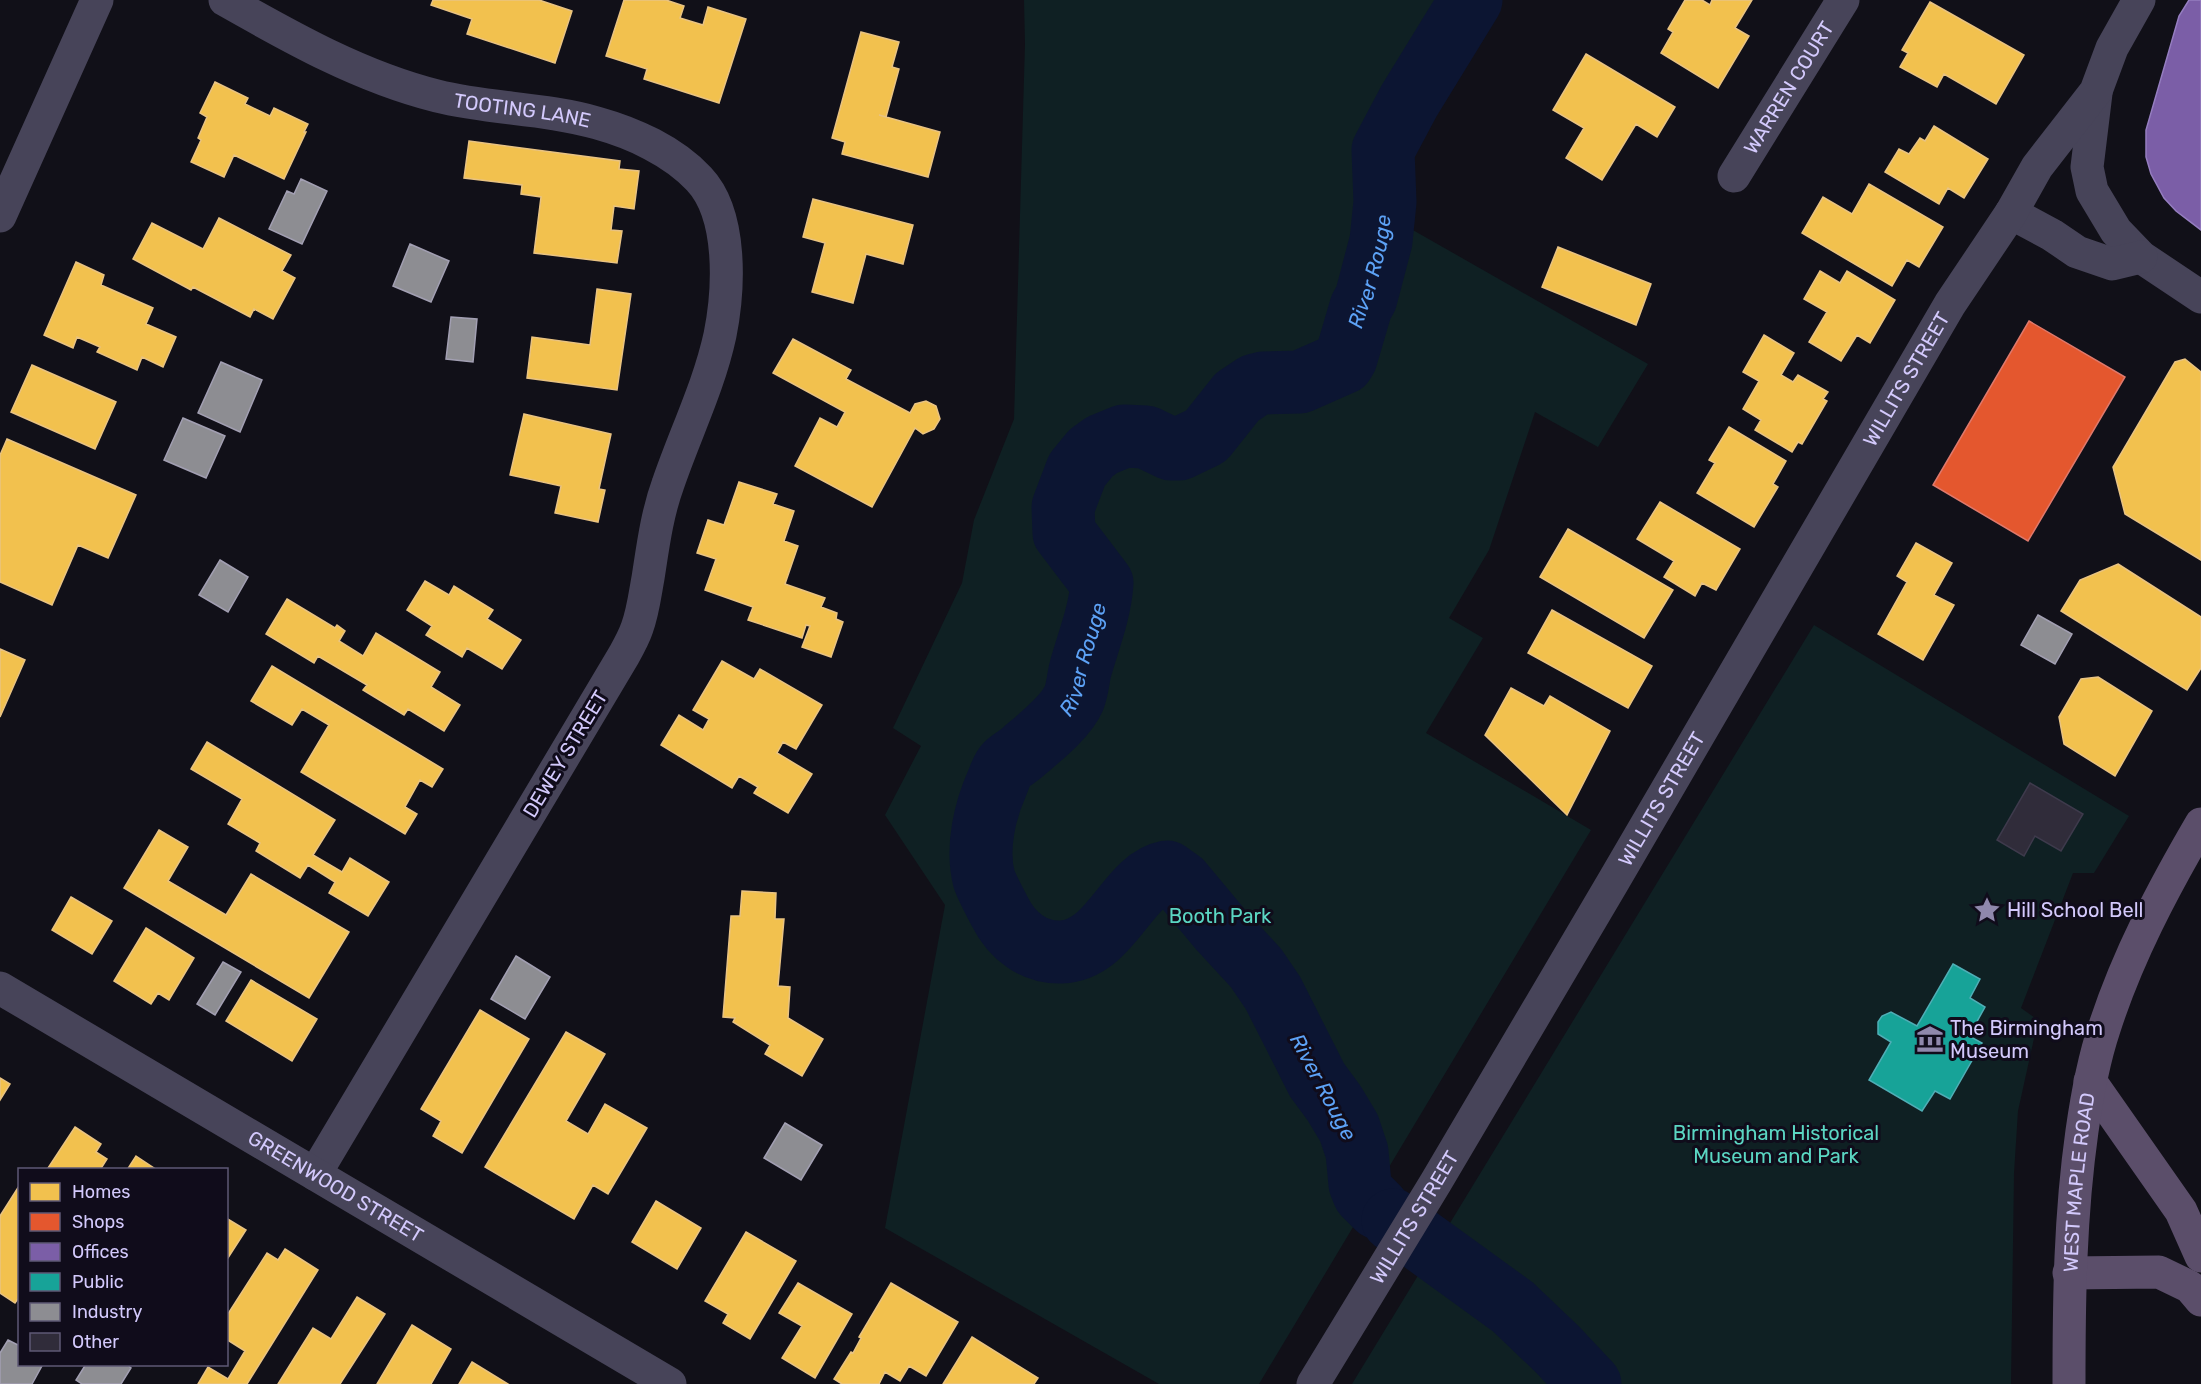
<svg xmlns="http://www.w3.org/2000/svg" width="2201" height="1384" viewBox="0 0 2201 1384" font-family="Rubik,sans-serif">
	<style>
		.green { fill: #0f2023 }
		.homes { fill: #f2c14e; stroke: #e9c382; stroke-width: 1.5 }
		.shops { fill: #e4572e; stroke: #df796c; stroke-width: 1.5 }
		.offices { fill: #7b5ea7; stroke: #957ec0; stroke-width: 1.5 }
		.public { fill: #17a398; stroke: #4faeb6; stroke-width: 1.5 }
		.industry { fill: #8d8d92; stroke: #a29fb2; stroke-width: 1.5 }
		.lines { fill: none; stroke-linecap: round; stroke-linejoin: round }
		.river { stroke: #0c1532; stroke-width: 63 }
		.building { fill: #302c3a; stroke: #3e3a4c; stroke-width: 1.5 }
		.minor { stroke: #474459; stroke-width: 33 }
		.major { stroke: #5b4e6a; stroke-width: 33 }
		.labels { text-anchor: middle; stroke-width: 6; stroke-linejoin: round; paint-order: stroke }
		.street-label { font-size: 20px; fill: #d3c9fc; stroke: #100c1b }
		.poi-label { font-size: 20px; fill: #d3c9fc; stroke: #100c1b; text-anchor: start }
		.park-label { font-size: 20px; fill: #5bd6c3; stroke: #100c1b }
		.water-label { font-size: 21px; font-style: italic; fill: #5da2f6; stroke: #100c1b }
	</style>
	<rect width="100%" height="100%" fill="#111018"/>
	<!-- green -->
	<path class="green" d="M1024 0H1454L1429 28 1390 217 1648 364 1598 447 1535 412 1489 550 1449 618 1483 638 1426 733 1591 830 1259 1384H1159L885 1228 945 905 885 815 921 746 893 728 962 583 974 520 1014 419 1025 44Z
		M1814 625 2129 816 2094 873H2073L2021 1008 2038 1020 2018 1111 2014 1173 2011 1384H1352Z"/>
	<!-- homes -->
	<path class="homes" d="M433 0H539L572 11 555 63 467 34 472 19 431 5Z
		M624 0H666L684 6 680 18 703 25 708 7 746 19 719 103 644 79 647 69 606 56Z
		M1685 0H1702L1710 5 1712 0H1752L1735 28 1749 36 1718 88 1661 53 1673 32 1668 29Z
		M1930 2 2024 55 1996 104 1944 74 1937 87 1900 67 1908 53 1902 50Z
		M861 32 899 42 892 67 899 69 886 117 879 115 940 132 928 177 842 154 845 142 832 138Z
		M1586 54 1675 107 1657 137 1636 124 1602 180 1566 158 1584 128 1553 110Z
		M215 82 248 98 245 104 270 116 274 108 308 124 304 132H306L284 179 234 155 224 177 191 162 201 140 198 138 207 117 200 113Z
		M1934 126 1988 159 1964 198 1948 188 1939 204 1885 172 1899 149 1909 154 1920 138 1925 141Z
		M469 141 620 161 619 169 639 171 634 209 614 206 611 230 622 231 617 263 534 253 541 197 521 194 522 185 464 178Z
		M1869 184 1943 227 1919 267 1907 260 1892 286 1802 233 1823 197 1852 214Z
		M813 199 913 225 903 264 866 254 853 303 812 292 825 243 803 237Z
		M219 218 291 255 282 271 295 278 273 319 254 309 250 317 193 287 191 290 133 259 152 223 203 249Z
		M1558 247 1651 284 1636 325 1542 287Z
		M76 262 104 275 101 285 153 308 146 324 176 337 163 367 142 357 137 370 97 352 100 347 77 337 73 348 44 335Z
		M1820 271 1840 283 1847 271 1895 300 1870 343 1857 335 1841 361 1809 342 1827 312 1804 299Z
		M597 289 631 294 617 390 527 378 532 337 590 345Z
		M1764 335 1794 353 1781 375 1793 382 1798 375 1828 392 1823 399 1827 401 1802 444 1798 442 1792 452 1755 430 1761 420 1743 409 1759 381 1743 372Z
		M793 339 851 370 846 379 910 413 915 404 926 401 936 406 940 419 934 429 923 434 915 428 872 507 795 466 820 418 837 427 845 412 773 373Z
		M2185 359 2201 372V560L2125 514 2113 467 2175 362Z
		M32 365 116 402 95 449 11 412Z
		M524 414 611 434 599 489 605 490 598 522 555 513 561 486 510 475Z
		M1729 427 1786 461 1773 484 1778 487 1754 527 1697 493 1715 463 1709 460Z
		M7 439 136 495 108 558 78 545 52 605 0 582V455Z
		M739 482 777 494 773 504 794 511 784 541 798 546 785 584 825 598 821 607 837 613 836 619 843 622 831 657 802 647 810 626 806 625 802 638 748 620 753 607 705 590 716 559 697 553 708 520 724 525Z
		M1660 502 1740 549 1716 590 1702 583 1695 596 1664 577 1674 561 1637 539Z
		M1568 529 1673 590 1644 638 1540 577Z
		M1916 543 1952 563 1934 595 1954 605 1923 660 1878 634 1907 582 1897 576Z
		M2118 564 2201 617V668L2187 690 2061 611 2080 580Z
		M425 581 449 595 454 586 493 610 487 619 521 640 502 669 467 648 462 657 426 635 432 626 407 610Z
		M287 599 335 628 337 625 345 631 339 641 363 656 376 633 440 672 431 687 460 705 444 731 408 709 404 715 363 690 367 685 318 656 314 663 266 634Z
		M1552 610 1652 666 1628 708 1528 653Z
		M0 649 25 660 0 717Z
		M722 661 754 679 760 669 822 705 796 749 783 742 777 753 812 774 788 813 754 793 758 787 739 776 732 788 661 745 679 715 703 730 709 719 693 710Z
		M272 666 443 769 432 787 420 780 405 807 417 814 405 834 301 772 329 725 302 709 292 725 251 701Z
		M2098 677 2152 711 2115 776 2064 744 2059 717 2081 679Z
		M1511 688 1544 706 1550 696 1610 731 1567 815 1485 735Z
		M207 742 335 820 313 855 342 872 350 858 389 882 368 916 329 893 335 882 308 865 300 878 256 851 260 843 228 824 242 799 191 769Z
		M159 830 188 847 168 881 226 915 251 874 349 932 309 998 124 888Z
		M742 891 776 893 775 919H784L778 986 790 987 788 1018 823 1039 802 1076 765 1054 770 1045 733 1022 735 1018 723 1017 731 916H740Z
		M71 897 112 921 92 954 52 930Z
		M146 928 194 958 169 1000 158 993 151 1004 114 981Z
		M251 980 317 1019 292 1061 226 1021Z
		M480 1010 529 1039 462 1153 433 1136 441 1121 421 1109Z
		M566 1032 605 1054 566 1121 588 1134 605 1104 647 1128 608 1194 593 1185 574 1219 485 1167Z
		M0 1078 10 1084 0 1100Z
		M75 1127 101 1144 96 1152 107 1159 100 1170 48 1168Z
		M136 1156 157 1170H127Z
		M19 1186 20 1296 15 1303 0 1293V1216Z
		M656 1201 701 1228 677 1269 632 1242Z
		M226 1218 246 1230 226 1261Z
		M746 1232 796 1261 750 1339 723 1323 728 1314 705 1301Z
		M285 1249 318 1270 247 1384H198L208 1367 228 1379 245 1351 226 1339V1317L267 1253 278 1260Z
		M798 1283 852 1314 815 1378 782 1358 802 1326 779 1313Z
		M891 1283 958 1322 926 1376 909 1366 900 1381 885 1372 879 1384H842L834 1379 851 1352 853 1353 861 1338 859 1337Z
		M357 1297 385 1314 340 1384H278L313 1328 331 1339Z
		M412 1325 451 1349 431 1384H377Z
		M972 1337 1038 1378 1034 1384H943Z
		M472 1362 508 1384H459Z"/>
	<!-- shops -->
	<path class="shops" d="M2029 321 2125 377 2028 541 1933 485Z"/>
	<!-- offices -->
	<path class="offices" d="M2189 0H2201V230L2176 211 2164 198 2151 174 2146 157V130L2179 16Z"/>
	<!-- public -->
	<path class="public" d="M1953 964 1980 979 1970 998 1985 1007 1969 1036 1982 1043 1950 1099 1935 1091 1922 1111 1869 1080 1891 1042 1878 1034V1022L1882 1016 1891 1012 1917 1026Z"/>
	<!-- industry -->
	<path class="industry" d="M301 179 327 191 302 244 269 229 287 191 294 194Z
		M410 244 449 261 431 302 393 286Z
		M451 317 477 319 473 362 446 359Z
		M221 362 262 380 240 432 198 413Z
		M183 418 225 436 206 478 164 460Z
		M220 560 248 577 228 612 199 595Z
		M2038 615 2072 634 2055 664 2021 645Z
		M516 956 550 977 525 1019 491 999Z
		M223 962 241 972 215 1015 197 1004Z
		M785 1123 822 1145 801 1180 764 1158Z
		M8 1340 20 1346V1364H43L32 1384H0V1353Z
		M86 1364H126L131 1368 121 1384H82L76 1380Z"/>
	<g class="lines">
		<!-- river -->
		<g class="river">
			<path id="s1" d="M1378 1208 1364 1194 1360 1184 1357 1152 1349 1128 1334 1103 1317 1080 1273 993 1256 968 1221 930 1181 882 1167 872C1126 880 1112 950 1061 952 1034 953 1012 936 1000 912 995 902 988 890 984 879 976 847 985 810 998 781 1000 776 1002 769 1006 765 1011 760 1019 756 1024 751 1039 738 1066 717 1074 698 1078 688 1078 677 1081 667 1089 639 1100 612 1102 583L1064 533 1063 507 1077 470 1091 453 1102 445 1124 436 1146 437 1171 449H1179L1206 436 1237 397 1255 385 1263 383 1300 382 1343 363 1346 358 1361 307 1366 298 1381 241 1385 202 1383 150 1409 101 1471 0"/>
			<path d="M1393 1220 1513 1307 1557 1349 1590 1384"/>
		</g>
	</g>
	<!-- building -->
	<path class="building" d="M2030 783 2083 814 2061 851 2035 836 2024 856 1997 840Z"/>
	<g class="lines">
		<!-- minor -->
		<g class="minor">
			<path id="s2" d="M225 0C292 38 361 77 437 96 489 109 545 108 597 123 633 133 673 151 699 179 733 215 729 290 720 335 709 386 685 434 668 484 657 514 653 546 648 578 645 594 643 612 637 628 634 637 629 646 624 655L315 1174"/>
			<path d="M2096 93 2087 167 2092 191 2116 231 2141 257 2201 297"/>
			<path id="s3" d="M1734 176 1843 0"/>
			<path d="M2011 213 2052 235 2077 252 2112 264 2141 257"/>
			<path d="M0 216 97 0"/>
			<path id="s4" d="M0 988 670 1384"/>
			<path id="s5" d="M1313 1384 1436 1182 1613 882 1950 304 2011 213 2037 167 2096 91 2112 48 2139 0"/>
		</g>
		<!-- major -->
		<g class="major">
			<path d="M2090 1081 2181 1211 2201 1256"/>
			<path d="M2069 1273 2159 1272 2190 1287 2201 1300"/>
			<path id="s6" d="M2069 1384C2069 1298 2070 1216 2082 1131 2087 1096 2093 1062 2104 1029 2127 957 2163 889 2201 824"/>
		</g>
	</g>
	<!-- icons -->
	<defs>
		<symbol id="sight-bare" viewBox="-9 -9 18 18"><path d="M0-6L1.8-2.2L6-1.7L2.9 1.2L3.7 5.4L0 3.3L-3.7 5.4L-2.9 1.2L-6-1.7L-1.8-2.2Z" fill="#8f88ac" stroke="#100c1b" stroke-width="2.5" paint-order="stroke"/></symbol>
		<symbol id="museum-bare" viewBox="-9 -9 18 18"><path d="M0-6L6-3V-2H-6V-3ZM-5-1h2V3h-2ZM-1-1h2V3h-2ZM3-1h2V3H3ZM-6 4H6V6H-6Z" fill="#8f88ac" stroke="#100c1b" stroke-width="2.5" paint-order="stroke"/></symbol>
	</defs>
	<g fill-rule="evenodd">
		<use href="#sight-bare" x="1968" y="891" width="38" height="38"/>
		<use href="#museum-bare" x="1911" y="1020" width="38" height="38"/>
	</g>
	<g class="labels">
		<!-- street labels -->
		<g class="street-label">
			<text dy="7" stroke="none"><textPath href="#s3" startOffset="104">WARREN COURT</textPath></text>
			<text dy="7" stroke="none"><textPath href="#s2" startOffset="320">TOOTING LANE</textPath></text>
			<text dy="7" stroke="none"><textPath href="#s5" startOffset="1167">WILLITS STREET</textPath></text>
			<text transform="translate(565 754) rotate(-59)" y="7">DEWEY STREET</text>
			<text dy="7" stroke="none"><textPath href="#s5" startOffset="681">WILLITS STREET</textPath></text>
			<text dy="7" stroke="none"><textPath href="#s6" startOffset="202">WEST MAPLE ROAD</textPath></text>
			<text dy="7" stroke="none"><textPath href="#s4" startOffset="390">GREENWOOD STREET</textPath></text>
			<text dy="7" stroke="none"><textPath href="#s5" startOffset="195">WILLITS STREET</textPath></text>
		</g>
		<!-- poi labels -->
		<g class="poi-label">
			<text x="2007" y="917">Hill School Bell</text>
			<text x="1950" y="1035">The Birmingham<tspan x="1950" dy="23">Museum</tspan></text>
		</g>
		<!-- park labels -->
		<g class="park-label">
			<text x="1220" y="923">Booth Park</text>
			<text x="1776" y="1140">Birmingham Historical<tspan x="1776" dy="23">Museum and Park</tspan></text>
		</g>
		<!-- water labels -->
		<g class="water-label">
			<text dy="7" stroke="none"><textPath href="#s1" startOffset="1524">River Rouge</textPath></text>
			<text dy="7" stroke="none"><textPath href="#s1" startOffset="910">River Rouge</textPath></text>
			<text transform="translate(1323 1087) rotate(62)" y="7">River Rouge</text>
		</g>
	</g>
	<!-- legend -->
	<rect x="18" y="1168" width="210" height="198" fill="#100c1b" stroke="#5e5875" stroke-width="1.5"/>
	<rect x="30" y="1183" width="30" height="18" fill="#f2c14e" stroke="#5e5875" stroke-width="1.5"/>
	<text x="72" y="1198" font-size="18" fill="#d3c9fc">Homes</text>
	<rect x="30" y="1213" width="30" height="18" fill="#e4572e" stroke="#5e5875" stroke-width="1.5"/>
	<text x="72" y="1228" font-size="18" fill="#d3c9fc">Shops</text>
	<rect x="30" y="1243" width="30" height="18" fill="#7b5ea7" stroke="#5e5875" stroke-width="1.5"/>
	<text x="72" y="1258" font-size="18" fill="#d3c9fc">Offices</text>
	<rect x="30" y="1273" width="30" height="18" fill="#17a398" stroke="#5e5875" stroke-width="1.5"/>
	<text x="72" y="1288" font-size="18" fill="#d3c9fc">Public</text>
	<rect x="30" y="1303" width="30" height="18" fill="#8d8d92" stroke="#5e5875" stroke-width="1.5"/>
	<text x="72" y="1318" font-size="18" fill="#d3c9fc">Industry</text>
	<rect x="30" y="1333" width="30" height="18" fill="#302c3a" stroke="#5e5875" stroke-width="1.5"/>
	<text x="72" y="1348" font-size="18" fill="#d3c9fc">Other</text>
</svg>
